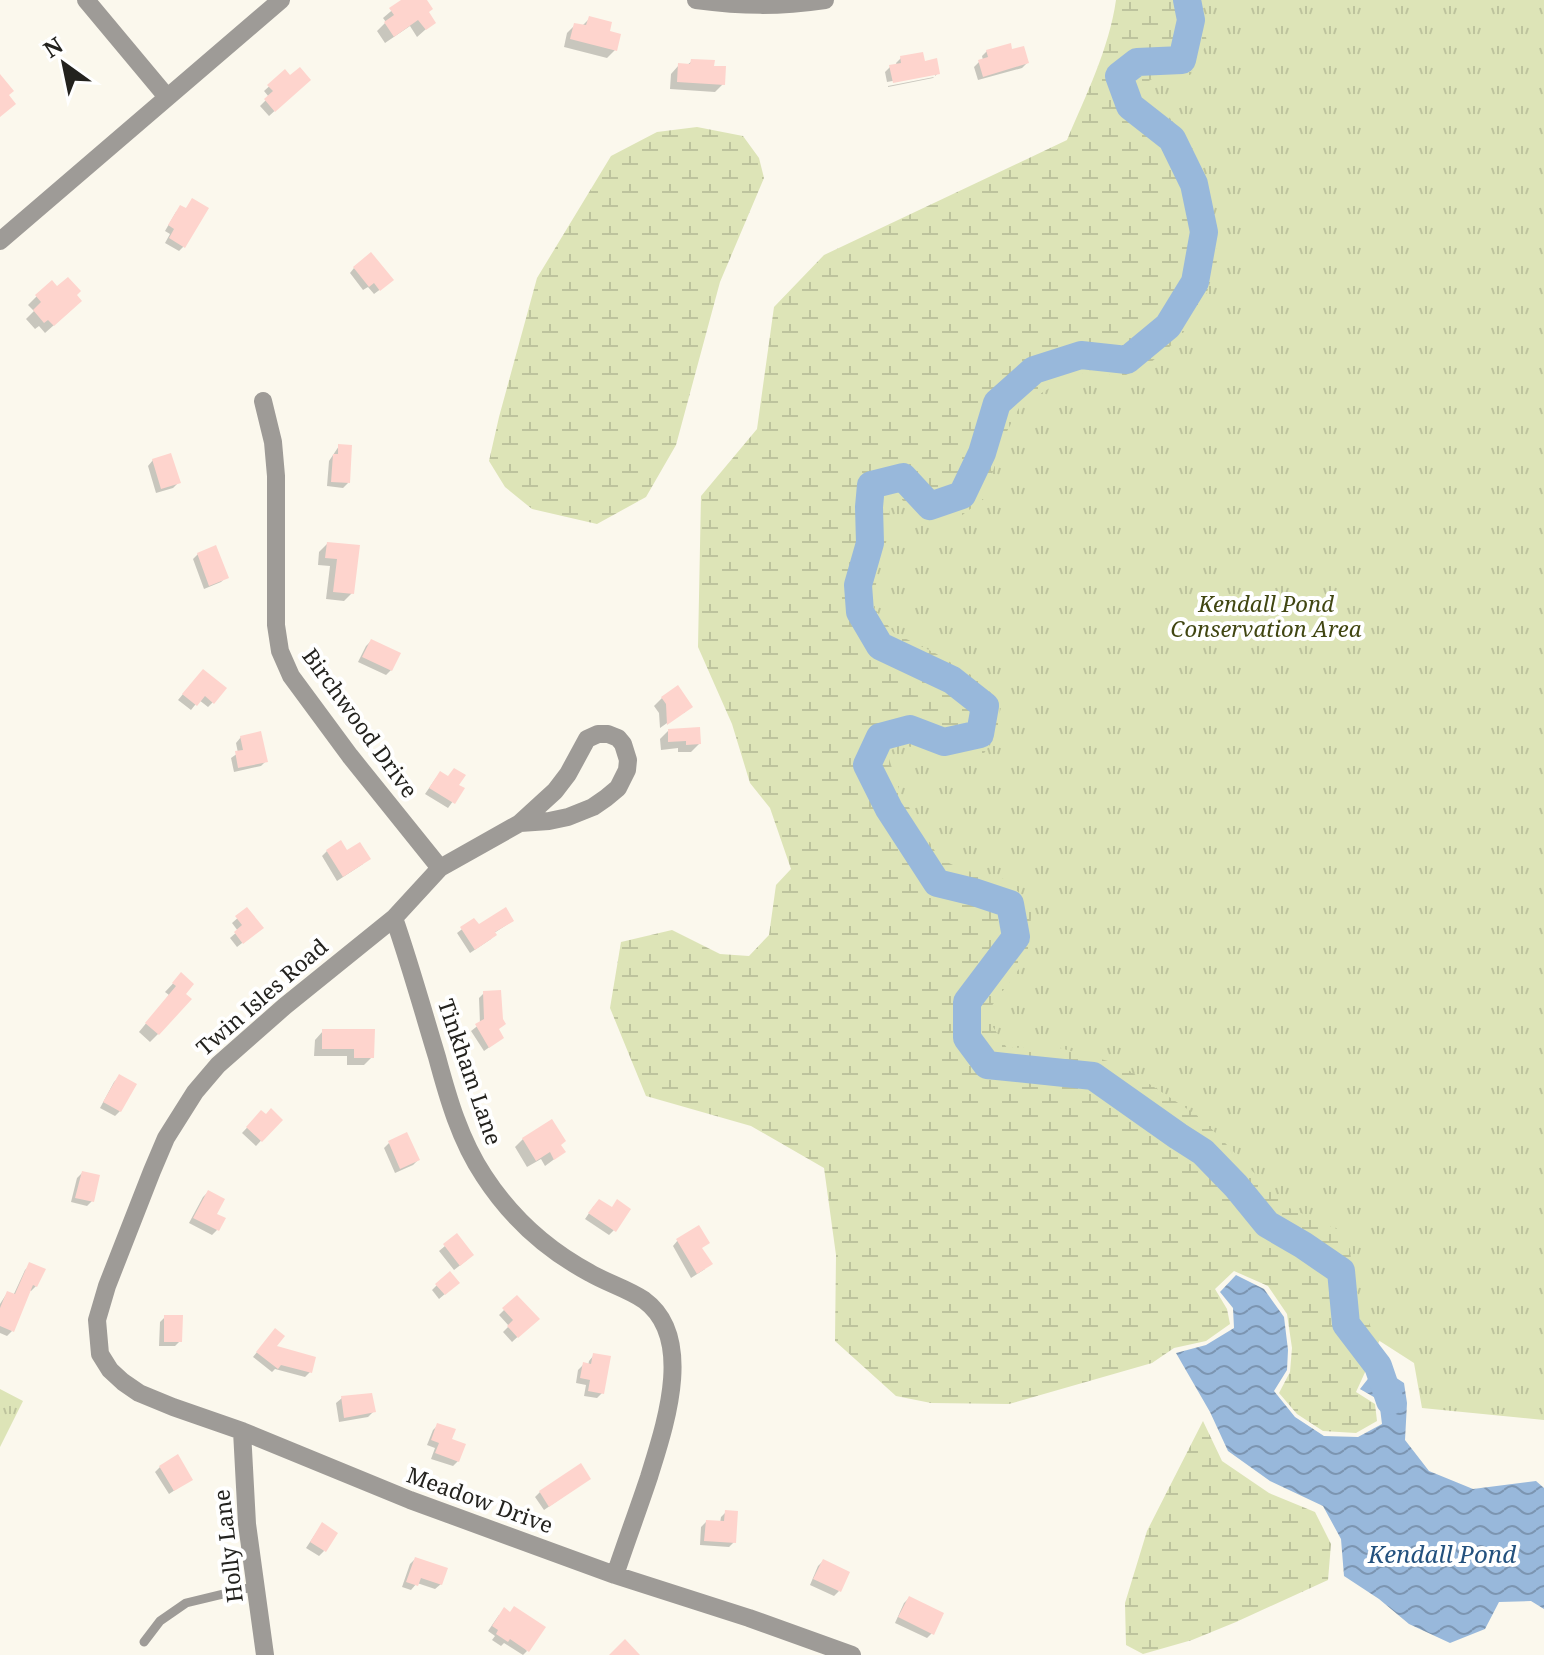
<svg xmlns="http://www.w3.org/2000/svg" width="1544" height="1655" viewBox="0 0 1544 1655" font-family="'Noto Serif',serif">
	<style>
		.wetland { fill: url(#wetland-marsh) }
		.park { fill: url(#park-tufts) }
		.water { fill: url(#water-waves) }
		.shadow { fill: #0003 }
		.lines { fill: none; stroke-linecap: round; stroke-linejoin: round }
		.river { stroke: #98b8db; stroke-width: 28 }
		.building { fill: #fed4cd }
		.service { stroke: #9e9b97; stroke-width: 9 }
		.minor { stroke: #9e9b97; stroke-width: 18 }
		.labels { text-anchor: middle; stroke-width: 8; stroke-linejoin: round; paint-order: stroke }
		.park-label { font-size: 22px; font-style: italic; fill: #414612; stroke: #fff }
		.street-label { font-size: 22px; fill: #23221e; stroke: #fff }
		.water-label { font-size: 24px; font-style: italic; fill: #23517e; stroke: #fff }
	</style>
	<defs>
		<pattern id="wetland-marsh" width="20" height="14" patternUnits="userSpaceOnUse" patternTransform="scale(2)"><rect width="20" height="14" fill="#dde4b7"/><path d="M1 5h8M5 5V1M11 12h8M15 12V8" fill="none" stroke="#bdc39d"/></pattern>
		<pattern id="park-tufts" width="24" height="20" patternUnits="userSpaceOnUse" patternTransform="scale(2)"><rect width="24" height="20" fill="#dde4b7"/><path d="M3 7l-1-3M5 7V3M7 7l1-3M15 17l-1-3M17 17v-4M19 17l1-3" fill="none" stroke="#bdc39d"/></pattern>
		<pattern id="water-waves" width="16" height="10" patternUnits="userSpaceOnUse" patternTransform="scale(2)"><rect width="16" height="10" fill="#98b8db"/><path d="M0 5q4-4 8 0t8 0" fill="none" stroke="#7c95b1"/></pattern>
	</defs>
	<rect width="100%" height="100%" fill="#fbf8ed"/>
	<!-- wetland -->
	<path class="wetland" d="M1116 0H1508L1399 1298 1356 1392 1375 1404 1377 1421 1356 1433 1323 1431 1297 1414 1279 1393 1290 1372 1292 1348 1287 1314 1268 1286 1234 1271 1215 1289 1227 1309 1230 1324 1206 1341 1174 1348 1152 1363 1009 1404 931 1403 896 1396 835 1341 836 1255 824 1168 751 1126 646 1096 610 1008 621 942 672 930 720 954 749 956 769 935 776 885 791 869 770 808 750 783 732 724 698 647 701 496 757 429 774 307 824 255 1067 140C1086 95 1109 49 1116 0Z
		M697 127 743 136 759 158 764 178 720 282 676 445 646 497 597 524 532 509 505 487 489 461 499 417 537 278 611 156 657 132Z
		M1203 1421 1222 1461 1269 1493 1315 1512 1331 1544 1328 1580 1236 1622 1192 1640 1143 1654 1126 1645 1125 1603 1147 1531Z"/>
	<!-- park -->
	<path class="park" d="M1200 0H1544V1420L1422 1408 1414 1363 1375 1338 1354 1284 1348 1234 1287 1207 1201 1118 1119 1064 1056 1047 1007 1048 985 1015 1027 958 1032 908 1008 880 963 870 939 858 900 792 887 753 901 744 940 756H982L999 732 1000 702 976 678 935 653 894 633 874 608 877 574 891 525 888 502 901 499 924 519H957L985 498 1002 441 1020 406 1058 383 1090 370 1122 377 1150 363 1180 338 1206 295 1218 258 1211 201 1197 155 1170 118 1149 105 1137 88 1157 76 1190 75 1207 43Z
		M0 1389 23 1401 0 1447Z"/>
	<!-- water -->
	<path class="water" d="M1236 1275 1264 1289 1284 1317 1288 1350 1287 1370 1274 1391 1295 1417 1324 1436 1358 1437 1382 1424 1379 1400 1360 1389 1378 1366 1404 1383 1407 1403 1405 1440 1429 1471 1473 1489 1536 1481 1544 1488V1609L1531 1601 1499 1602 1485 1629 1450 1643 1409 1624 1379 1599 1344 1576 1341 1539 1323 1506 1270 1481 1228 1451 1210 1412 1176 1353 1206 1345 1234 1328 1233 1308 1220 1292Z"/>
	<!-- shadow -->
	<path class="shadow" d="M404 0H425L427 13 434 22 417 37 410 26 385 43 377 31 386 22 383 18Z
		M589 19 607 32 615 50 607 58 564 47 567 33 575 25 582 26Z
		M987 51 1027 63 1022 68 978 80 974 67 979 62 983 60 982 56Z
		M901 58 923 63 938 73 935 76V73L887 82 885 72 890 67 897 66 896 63Z
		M692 61 723 84 715 92 670 89 671 74 679 65 686 66Z
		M285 72 290 78 309 80 269 116 260 106 269 97 264 91Z
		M934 77 933 78 888 87V86Z
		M192 201 184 246 179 251 165 243 170 234 165 231 176 212 185 210Z
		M354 268 386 285 374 294 368 287 363 290 350 273Z
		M51 282 72 309 45 333 39 326 35 329 26 319 34 311 28 305Z
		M339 446 348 483 343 488 327 486 329 461Z
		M153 460 178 483 173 488 156 493 148 466Z
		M327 544 358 547 352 593 344 601 326 599 330 566 318 565 319 552Z
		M198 554 226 577 221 582 204 589 193 559Z
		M371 641 391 670 386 675 358 662 366 646Z
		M198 676 213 702 208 707 199 700 191 710 178 700Z
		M662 698 690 707 684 713V711L660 728 659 713 654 706Z
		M668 731 699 744 691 752H678V748L661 750 660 739Z
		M241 737 266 761 261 766 234 772 231 758 238 753 236 743Z
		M436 778 462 789 448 808 425 794Z
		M327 851 346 853 363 864 337 881 322 856Z
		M247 910 256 932 237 947 230 938 238 931 232 923Z
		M474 920 478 927 508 924 494 933 491 939 470 953 457 933Z
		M181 975 158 1034 150 1042 139 1032 169 995 165 992Z
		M484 993 497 1030 502 1038 484 1051 471 1031 480 1024 479 998Z
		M323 1031 372 1057 364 1065H347V1056H314L315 1040Z
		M119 1077 120 1111 115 1116 100 1108 114 1082Z
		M261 1113 280 1120 256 1146 242 1133Z
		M523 1139 559 1145 564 1152 545 1166 541 1159 527 1167 515 1147Z
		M389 1143 418 1160 413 1165 395 1173 384 1148Z
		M82 1173 92 1201 87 1206 71 1202 77 1178Z
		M208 1192 217 1230 212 1235 189 1223 203 1197Z
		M594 1206 614 1230 609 1235 585 1219Z
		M457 1236 467 1260 454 1270 439 1251Z
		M678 1240 701 1249 705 1269 691 1278 673 1246Z
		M30 1265 36 1286 31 1291 29 1290 12 1331 7 1336 0 1333V1304L7 1293 13 1296 25 1270Z
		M437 1285 452 1288 439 1299 432 1290Z
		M516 1298 537 1319 512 1342 503 1332 509 1326 499 1315Z
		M165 1317 180 1341 175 1346H159L160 1322Z
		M270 1336 273 1347 310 1372 305 1377 275 1369 272 1372 253 1357Z
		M594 1355 602 1393 597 1398 584 1396 586 1385 576 1383 578 1370 583 1365 588 1366 589 1361Z
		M342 1398 373 1412 368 1417 339 1422 336 1403Z
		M438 1425 449 1440 458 1461 453 1466 431 1459 435 1448 427 1445 433 1430Z
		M160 1467 190 1480 169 1494 155 1472Z
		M589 1479 544 1510 535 1497 540 1492Z
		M726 1512 734 1542 729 1547 700 1545 701 1527 706 1522 720 1523 721 1517Z
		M318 1530 324 1551 319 1556 306 1548Z
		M415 1559 441 1584 435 1589 417 1583 411 1590 402 1587 410 1564Z
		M823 1561 839 1591 834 1596 810 1585 818 1566Z
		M909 1598 932 1633 927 1638 895 1623 904 1603Z
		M499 1615 527 1651 523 1655 504 1643 501 1646 492 1640 495 1636 488 1631Z"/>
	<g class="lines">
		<!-- river -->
		<path class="river" d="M1187 0 1191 20 1182 60 1137 62 1119 76 1130 106 1172 139 1194 184 1204 232 1195 282 1168 326 1127 360 1081 355 1034 370 997 403 982 453 962 495 930 506 903 477 871 485 869 507 870 543 858 585 860 612 880 646 952 680 985 706 980 734 944 742 910 729 880 737 867 765 889 809 937 883 974 892 1010 904 1016 937 967 1002V1038L987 1065 1093 1076 1178 1136 1203 1152 1236 1186 1267 1224 1303 1245 1341 1271 1346 1324 1378 1366 1390 1401"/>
	</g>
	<!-- building -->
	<path class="building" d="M401 0H427L433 9 429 12 436 23 426 30 418 20 394 37 384 22 394 15 389 8Z
		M589 16 612 22 610 31 621 34 617 51 570 39 574 23 586 25Z
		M1011 43 1012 49 1024 46 1029 63 983 77 978 60 988 57 986 50Z
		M923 52 925 61 937 58 940 74 893 83 889 65 901 63 900 56Z
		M691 59 715 60 714 66H726L725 85 677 82 678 63 690 64Z
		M300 67 311 80 275 112 264 99 273 91 267 85 285 69 290 75Z
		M0 74 14 91 9 95 16 104 0 117Z
		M192 198 209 208 185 248 169 238 174 229 168 225 180 205 186 208Z
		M371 252 394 280 380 291 374 283 369 287 353 267Z
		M68 277 81 291 77 295 82 301 54 326 48 320 44 323 33 310 41 302 35 295 52 280 57 286Z
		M338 444 352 445 350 483 331 482 333 454H338Z
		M171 453 181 483 161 489 152 459Z
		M327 542 360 545 354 594 333 592 337 559 325 558Z
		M216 545 229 578 209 586 197 553Z
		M371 639 401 653 392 671 362 657Z
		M203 669 227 688 214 704 205 696 197 706 182 694Z
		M678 685 693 707 667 725 666 704 661 697Z
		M700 727 701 744 686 745V741L668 742V729Z
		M261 731 268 762 238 768 235 751 243 750 240 736Z
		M454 768 466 775 459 785 465 788 455 804 429 788 440 771 448 776Z
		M341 840 347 850 360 842 371 859 343 877 326 850Z
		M247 907 264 928 243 944 234 932 242 925 235 916Z
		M506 907 514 921 495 932 497 935 475 950 460 927 474 918 479 924Z
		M181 972 194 984 186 994 192 999 159 1035 145 1023 176 986 172 983Z
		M501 990 503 1019 506 1024 499 1029 504 1038 489 1048 475 1024 484 1019 483 991Z
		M322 1029H375L374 1058H354V1049H322Z
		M119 1074 137 1084 121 1112 103 1102Z
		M271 1108 283 1120 262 1142 246 1127 261 1110 266 1114Z
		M552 1119 566 1141 561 1145 566 1152 554 1160 550 1152 536 1161 522 1138Z
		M407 1132 420 1160 400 1169 388 1141Z
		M82 1171 100 1175 94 1202 75 1198Z
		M208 1190 225 1199 217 1214 226 1218 219 1231 193 1218Z
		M599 1199 612 1207 617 1199 631 1209 616 1232 588 1213Z
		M699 1225 710 1243 702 1248 713 1264 697 1274 676 1239Z
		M457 1233 474 1255 460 1266 443 1244Z
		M29 1262 46 1269 37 1287 33 1285 14 1332 0 1326V1308L7 1291 15 1294Z
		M450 1271 460 1283 445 1295 435 1284Z
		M517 1295 540 1319 518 1338 507 1326 513 1320 502 1308Z
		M164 1315H183L182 1342H164Z
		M275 1328 285 1336 277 1346 316 1357 312 1373 281 1365 278 1369 256 1352Z
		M593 1353 611 1356 604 1394 588 1391 590 1380 580 1378 583 1362 591 1364Z
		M372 1393 376 1412 344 1418 341 1396Z
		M437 1423 456 1429 452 1439 466 1444 459 1462 435 1453 439 1443 431 1440Z
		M178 1454 193 1480 174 1491 159 1466Z
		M581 1463 591 1479 549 1507 539 1491Z
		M725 1510 738 1511 736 1543 704 1541 706 1520 724 1521Z
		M322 1522 338 1533 326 1552 310 1542Z
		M415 1557 448 1568 442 1585 421 1578 418 1586 406 1582Z
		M823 1559 850 1572 841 1592 813 1579Z
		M909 1596 944 1613 934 1635 898 1617Z
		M514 1606 546 1627 529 1652 510 1639 508 1642 496 1634 498 1630 492 1626 504 1607 510 1612Z
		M625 1639 640 1655H609Z"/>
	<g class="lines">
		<!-- service -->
		<path class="service" d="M144 1642 160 1621 186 1603 256 1586"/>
		<!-- minor -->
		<path class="minor" d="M86 0 167 97
			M696 0C743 6 777 7 825 0
			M0 241 281 0
			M263 401 273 442 276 476V625L280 651 291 676 350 756 440 868
			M520 823 555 791 568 774 587 739 598 734H608L618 738 623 744 628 760 627 770 618 788 606 798 593 807 568 817 549 821 520 823 440 868 394 918 285 1006 218 1065 195 1092 166 1138 152 1171 107 1286 97 1320 100 1354 110 1370 123 1382 139 1393 173 1407 242 1431 410 1500 615 1575 749 1618 852 1655
			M394 918C410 964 423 1011 437 1057 448 1098 460 1140 484 1176 510 1216 547 1250 590 1273 607 1283 628 1289 644 1300 696 1338 664 1428 649 1477 638 1510 626 1542 615 1575
			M242 1431 247 1524 265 1655"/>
	</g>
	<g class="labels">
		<!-- park labels -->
		<g class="park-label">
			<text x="1266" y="612">Kendall Pond<tspan x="1266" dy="25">Conservation Area</tspan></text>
		</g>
		<!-- street labels -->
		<g class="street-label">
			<text transform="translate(360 723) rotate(54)" y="8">Birchwood Drive</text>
			<text transform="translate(262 997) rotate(-41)" y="8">Twin Isles Road</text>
			<text transform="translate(470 1072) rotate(71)" y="8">Tinkham Lane</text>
			<text transform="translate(480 1500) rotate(20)" y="8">Meadow Drive</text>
			<text transform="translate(228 1546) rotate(-97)" y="8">Holly Lane</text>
		</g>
		<!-- water labels -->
		<g class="water-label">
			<text x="1442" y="1563">Kendall Pond</text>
		</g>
	</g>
	<!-- north arrow -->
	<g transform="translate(64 64) rotate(327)" stroke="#ffffff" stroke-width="6" paint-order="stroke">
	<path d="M0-6L14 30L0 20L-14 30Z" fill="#23221e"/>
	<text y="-12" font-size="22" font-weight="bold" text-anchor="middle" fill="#23221e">N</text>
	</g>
</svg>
